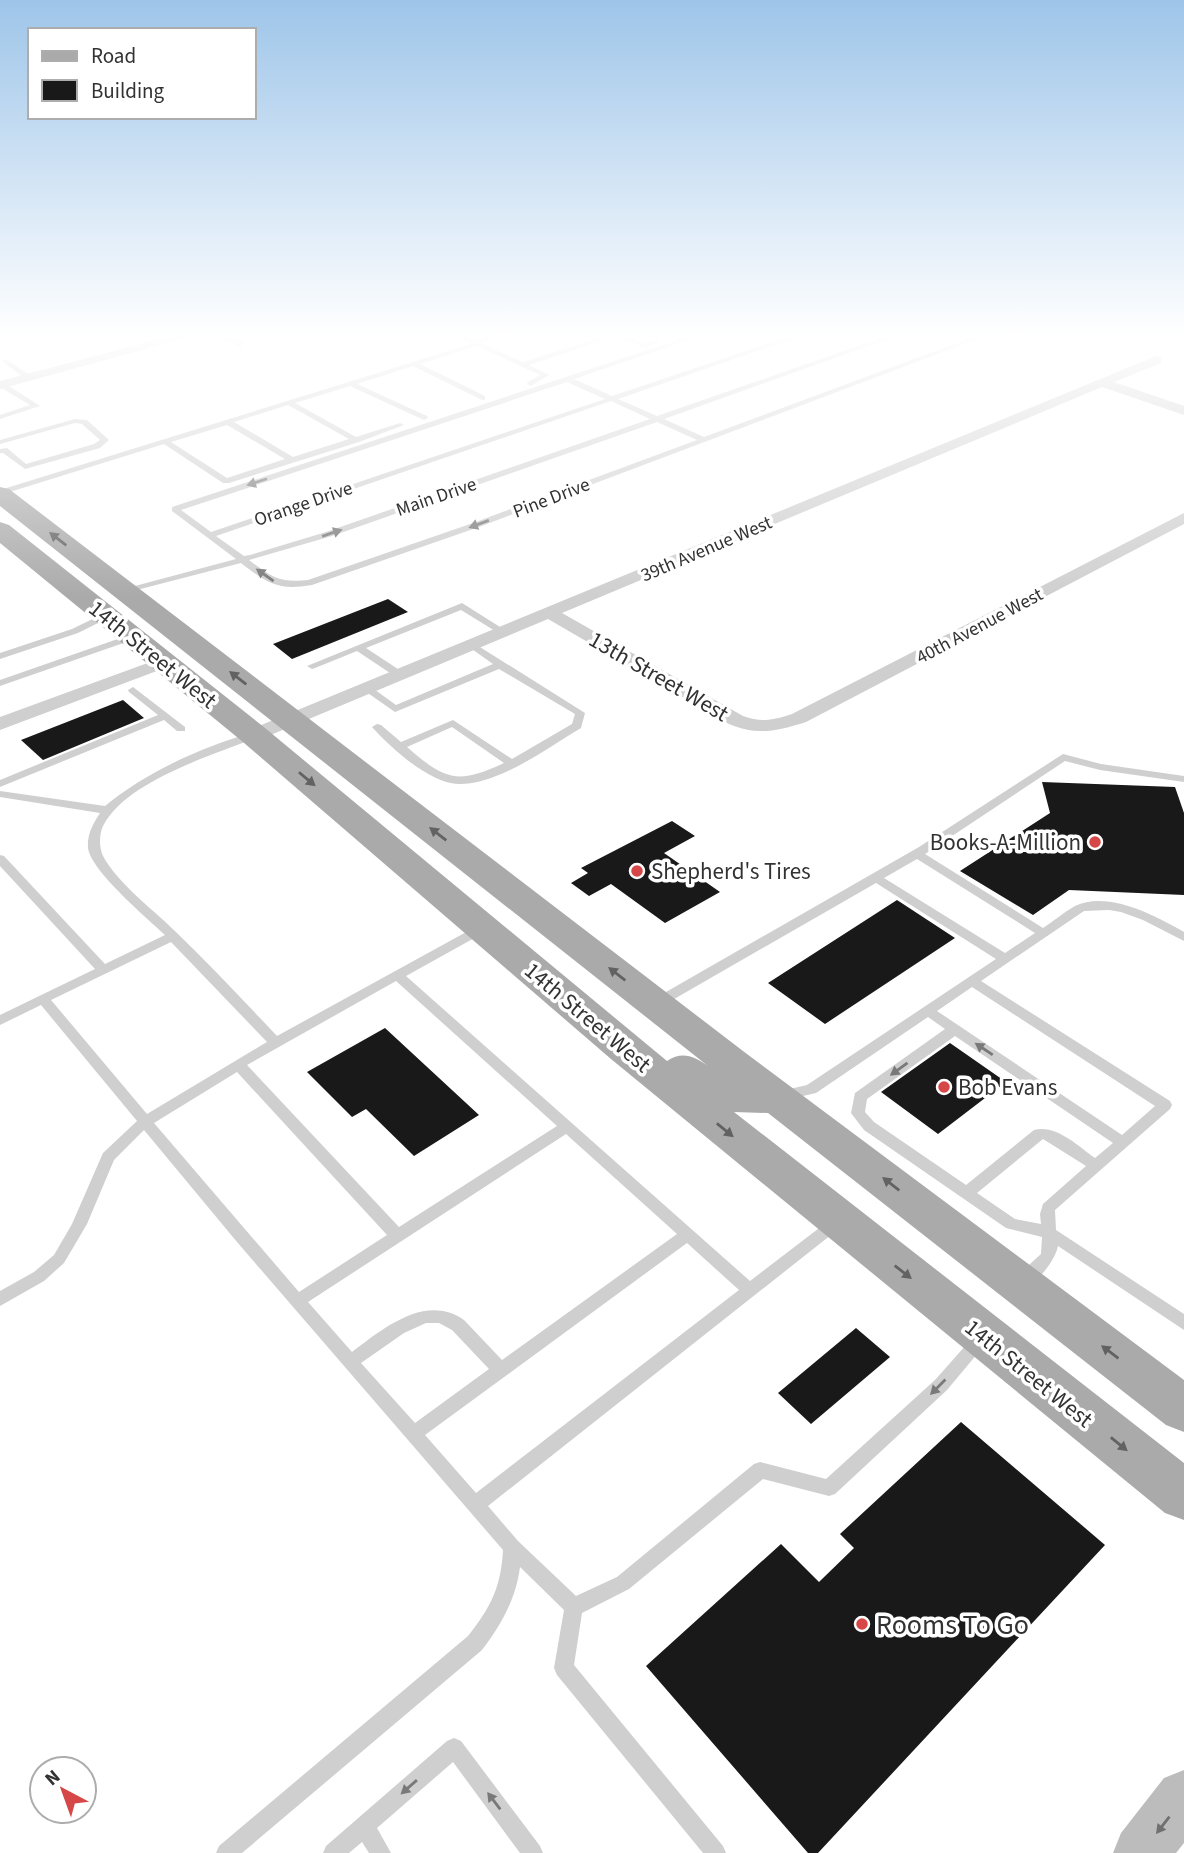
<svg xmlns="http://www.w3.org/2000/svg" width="1184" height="1853" viewBox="0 0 1184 1853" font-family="'Source Sans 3',sans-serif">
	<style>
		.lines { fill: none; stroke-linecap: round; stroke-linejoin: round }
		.canal { fill: #d0deea; fill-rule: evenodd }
		.building { fill: #191919 }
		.lane { fill: #cfcfcf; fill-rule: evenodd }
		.street { fill: #cfcfcf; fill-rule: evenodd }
		.secondary { fill: #bcbcbc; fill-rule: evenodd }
		.primary { fill: #aaa; fill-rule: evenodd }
		.oneway { fill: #797979 }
		.oneway2 { fill: #626262 }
		.oneway3 { fill: #707070 }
		.poi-dot { fill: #d54847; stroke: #fff; stroke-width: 2.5 }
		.labels { text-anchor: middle; stroke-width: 7; stroke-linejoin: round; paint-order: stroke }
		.far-street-label { font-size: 19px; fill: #323232; stroke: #fff }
		.street-label { font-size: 23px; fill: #323232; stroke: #fff }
		.poi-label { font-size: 23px; fill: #323232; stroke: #fff; text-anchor: start }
		.near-poi-label { font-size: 28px; fill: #323232; stroke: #fff; text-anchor: start }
	</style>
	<rect width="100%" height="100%" fill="#fff"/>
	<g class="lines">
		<!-- canal -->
		<path class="canal" d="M1175 337H1184V342Z"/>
	</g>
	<!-- building -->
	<path class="building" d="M388 599 408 612 292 659 273 644Z
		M123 700 144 718 43 760 21 740Z
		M1042 782 1175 787 1184 813V895L1069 890 1033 915 960 871 1050 813Z
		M672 821 695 836 664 853 720 892 665 923 611 884 589 896 571 883 588 873 581 868Z
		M897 900 955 938 825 1024 768 983Z
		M385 1028 479 1115 414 1156 366 1109 352 1117 307 1072Z
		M950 1043 1006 1082 938 1134 881 1092Z
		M856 1328 890 1357 811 1424 778 1393Z
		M961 1422 1105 1545 818 1853H808L646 1666 781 1544 819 1582 854 1548 840 1534Z"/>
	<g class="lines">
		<!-- lane -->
		<path class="lane" d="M459 337H468L477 341 486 337H495L482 344 523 362 602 337H613L529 365 549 375 531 386 527 384 528 382 540 375 477 346 420 364 485 396V400H482L413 366 357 384 427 416 428 418 424 420 350 386 295 403 356 437 400 423 404 425 359 442 229 483H223L164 444 0 495V490L471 344ZM288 405 349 439 293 457 234 422ZM227 425 285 459 227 478 171 442Z
			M620 337H629L645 344 659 339 662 341 645 348Z
			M687 337H697L574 379 612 396 788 337H798L618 399 657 416 884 337H894L664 419 704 437 973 337H983L479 527 312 585C277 591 267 583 241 563L125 593 120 590 236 559 172 511V507ZM567 382 605 399 211 532 181 510ZM611 401 650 419 326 532 250 555 244 556 216 536ZM657 422 697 440 473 523 308 580C279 583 272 577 249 560L332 536Z
			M3 360H7L33 377 26 379 3 362Z
			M0 382H3L40 406 0 419V415L30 405 0 387Z
			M75 419 87 420 109 440 100 448 25 469 3 453H0V449L7 448 26 464 94 444 100 440 82 424 75 423 0 444V440Z
			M462 603 508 632 503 635 500 634 461 610 366 648 404 673V677H396L357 651 315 668 312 669 307 666Z
			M105 613 108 614V618L78 633 0 659V653L72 629Z
			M132 634 135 635V639L0 686V680Z
			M472 642 585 713 581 728C547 748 500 784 460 784 431 785 390 747 372 727L377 724 381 725 401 742 453 720 512 759 572 724 575 714 499 669 395 712 362 689 363 687H371L396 705 493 664 469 647 467 645ZM452 727 504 763C457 785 445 780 407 747Z
			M133 687 185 727V731H177L164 720 0 787V780L158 715 129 692 128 690Z
			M254 732 259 735 258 737C213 755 126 781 103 826 99 834 99 848 103 856 119 885 154 910 177 933 211 966 244 1001 277 1036L479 925H487L489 928 487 931 406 976 750 1281 831 1219 836 1217 841 1219 844 1223 841 1227 488 1506 518 1541 576 1596 617 1577 754 1464 760 1462 826 1479 935 1380 974 1336 980 1334 986 1336 988 1341 947 1390 835 1494 829 1496 763 1479 629 1589 582 1613 574 1665 723 1846 726 1853H703L557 1675 554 1668 564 1610 520 1567C516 1599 501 1625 482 1650L242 1853H216L219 1846 468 1636C491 1607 501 1587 503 1550L237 1242 144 1130 114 1160 87 1224 64 1263 44 1281 0 1306V1291L34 1272 54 1255 72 1224 103 1153 137 1121 41 1005 0 1025V1015L95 969 0 866V855L4 856 105 964 165 935C147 918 91 871 88 848 87 834 93 824 100 813L0 797V791L105 806C146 772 202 747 254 732ZM171 942 267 1042 147 1114 51 1000ZM396 981 557 1126 399 1227 247 1065ZM237 1072 387 1235 299 1292 154 1123ZM566 1134 677 1234 502 1360 464 1320C425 1293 383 1329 352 1352L308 1302ZM687 1243 739 1290 476 1493 425 1435ZM426 1323H439L452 1330 489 1369 415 1423 361 1363 404 1333Z
			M1063 754 1101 764 1184 776V782L1100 770 1065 761 925 854 1043 928C1054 921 1064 912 1075 906 1108 890 1156 916 1184 932V941L1143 920 1121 912 1109 910 1084 911 981 981 1170 1101 1172 1105 1170 1109 1055 1210 1056 1230 1184 1314V1330L1058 1246C1055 1261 1034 1290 1018 1285L1015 1280 1018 1275 1041 1254 1042 1237 1006 1228 864 1130 851 1113 855 1093 945 1029 928 1017 816 1093 782 1101 777 1100 775 1096 777 1092 807 1085 996 959 876 883 662 1006H652L651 1003 652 1000 919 847ZM917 859 1035 933 1005 953 884 878ZM972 987 1155 1106 1122 1135 937 1011ZM955 1036 1113 1143 1095 1158C1078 1146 1056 1124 1034 1130L966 1185 874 1122 865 1112 867 1099ZM1043 1139 1086 1166 1043 1204 1040 1214 1041 1224 1015 1219 977 1193Z
			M454 1738 461 1741 540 1846 543 1853H520L453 1762 377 1828 391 1853H369L362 1842 349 1853H323L326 1846 447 1741Z"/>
		<!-- street -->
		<path class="street" d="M167 337H189L0 389V381Z
			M219 337H236L245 343 239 347Z
			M1156 356 1161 357V363L1114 382 1184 406V415L1102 387 562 613 743 716C761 723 774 720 792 714L1184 513V524L806 722C777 731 758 736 729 724L548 619 261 739 254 741 244 735 247 731Z
			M164 657 170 658 173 662 170 666 0 730V717Z"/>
		<!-- secondary -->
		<path class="secondary" d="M1184 1770V1843L1176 1853H1113L1121 1833 1164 1778Z"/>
		<!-- primary -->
		<path class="primary" d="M0 487 9 489 743 1051 1184 1380V1432L1166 1425 768 1113 734 1112 1184 1463V1520L1165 1513 611 1059 243 742 0 543V522L9 525 265 728 667 1061C682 1051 694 1056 708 1066L0 506Z"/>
	</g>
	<!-- one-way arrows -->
	<defs><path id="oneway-solid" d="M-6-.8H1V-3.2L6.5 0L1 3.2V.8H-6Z" transform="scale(1.75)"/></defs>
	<g class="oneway">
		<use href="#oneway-solid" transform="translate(257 482) rotate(162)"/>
		<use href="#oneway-solid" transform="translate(479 524) rotate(160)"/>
		<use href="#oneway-solid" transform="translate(332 533) rotate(-19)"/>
		<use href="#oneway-solid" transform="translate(265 575) rotate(-145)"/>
		<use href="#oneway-solid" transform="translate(984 1049) rotate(-146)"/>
		<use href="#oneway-solid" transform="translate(899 1069) rotate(144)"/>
		<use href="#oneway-solid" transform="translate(938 1387) rotate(135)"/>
		<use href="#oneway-solid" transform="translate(409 1787) rotate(139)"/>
		<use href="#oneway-solid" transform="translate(494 1801) rotate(-127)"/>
	</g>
	<g class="oneway2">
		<use href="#oneway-solid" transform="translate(58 539) rotate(-142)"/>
		<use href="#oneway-solid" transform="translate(238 678) rotate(-142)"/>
		<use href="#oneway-solid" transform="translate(307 779) rotate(40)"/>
		<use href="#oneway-solid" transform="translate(438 834) rotate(-142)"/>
		<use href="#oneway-solid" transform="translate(617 974) rotate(-142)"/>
		<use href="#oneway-solid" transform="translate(725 1130) rotate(39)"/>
		<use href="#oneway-solid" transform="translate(891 1184) rotate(-142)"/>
		<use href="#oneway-solid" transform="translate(903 1272) rotate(38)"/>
		<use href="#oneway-solid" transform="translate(1110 1352) rotate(-143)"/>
		<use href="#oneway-solid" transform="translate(1119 1444) rotate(39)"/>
	</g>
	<use class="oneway3" href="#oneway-solid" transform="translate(1163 1825) rotate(128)"/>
	<!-- sky -->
	<linearGradient id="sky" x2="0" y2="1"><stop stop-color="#9ec5e9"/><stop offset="0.56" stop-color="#fff"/><stop offset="1" stop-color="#fff" stop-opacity="0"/></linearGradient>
	<rect width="1184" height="597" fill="url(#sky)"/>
	<!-- markers -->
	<g class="poi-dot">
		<circle cx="1095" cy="842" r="7"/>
		<circle cx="637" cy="871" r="7"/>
		<circle cx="944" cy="1087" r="7"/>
		<circle cx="862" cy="1624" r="7"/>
	</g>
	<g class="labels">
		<!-- far-street labels -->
		<g class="far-street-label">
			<text transform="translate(436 496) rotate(-19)" y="7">Main Drive</text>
			<text transform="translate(551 497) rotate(-21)" y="7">Pine Drive</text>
			<text transform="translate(303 503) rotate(-19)" y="7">Orange Drive</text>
			<text transform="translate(706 548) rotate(-23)" y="7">39th Avenue West</text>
			<text transform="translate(979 625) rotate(-28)" y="7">40th Avenue West</text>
		</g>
		<!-- street labels -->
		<g class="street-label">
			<text transform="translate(153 654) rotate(39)" y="8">14th Street West</text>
			<text transform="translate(659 676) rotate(30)" y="8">13th Street West</text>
			<text transform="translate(588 1017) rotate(40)" y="8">14th Street West</text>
			<text transform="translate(1029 1373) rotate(39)" y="8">14th Street West</text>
		</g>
		<!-- poi labels -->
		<g class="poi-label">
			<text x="1081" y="850" text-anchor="end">Books-A-Million</text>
			<text x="651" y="879">Shepherd's Tires</text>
			<text x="958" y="1095">Bob Evans</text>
		</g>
		<!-- near-poi labels -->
		<g class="near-poi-label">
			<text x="876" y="1634">Rooms To Go</text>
		</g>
	</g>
	<!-- legend -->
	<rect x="28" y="28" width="228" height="91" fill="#ffffff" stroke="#adadad" stroke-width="2"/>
	<rect x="42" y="51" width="35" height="10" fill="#aaaaaa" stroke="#adadad" stroke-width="2"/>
	<text x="91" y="63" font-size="21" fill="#323232">Road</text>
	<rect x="42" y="80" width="35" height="21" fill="#191919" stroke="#adadad" stroke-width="2"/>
	<text x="91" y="98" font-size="21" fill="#323232">Building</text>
	<!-- north arrow -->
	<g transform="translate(63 1790) rotate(319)"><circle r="33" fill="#ffffff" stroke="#adadad" stroke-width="2"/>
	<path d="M0-5L12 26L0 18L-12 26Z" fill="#d54847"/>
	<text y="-10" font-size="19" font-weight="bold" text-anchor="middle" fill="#323232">N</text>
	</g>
</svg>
